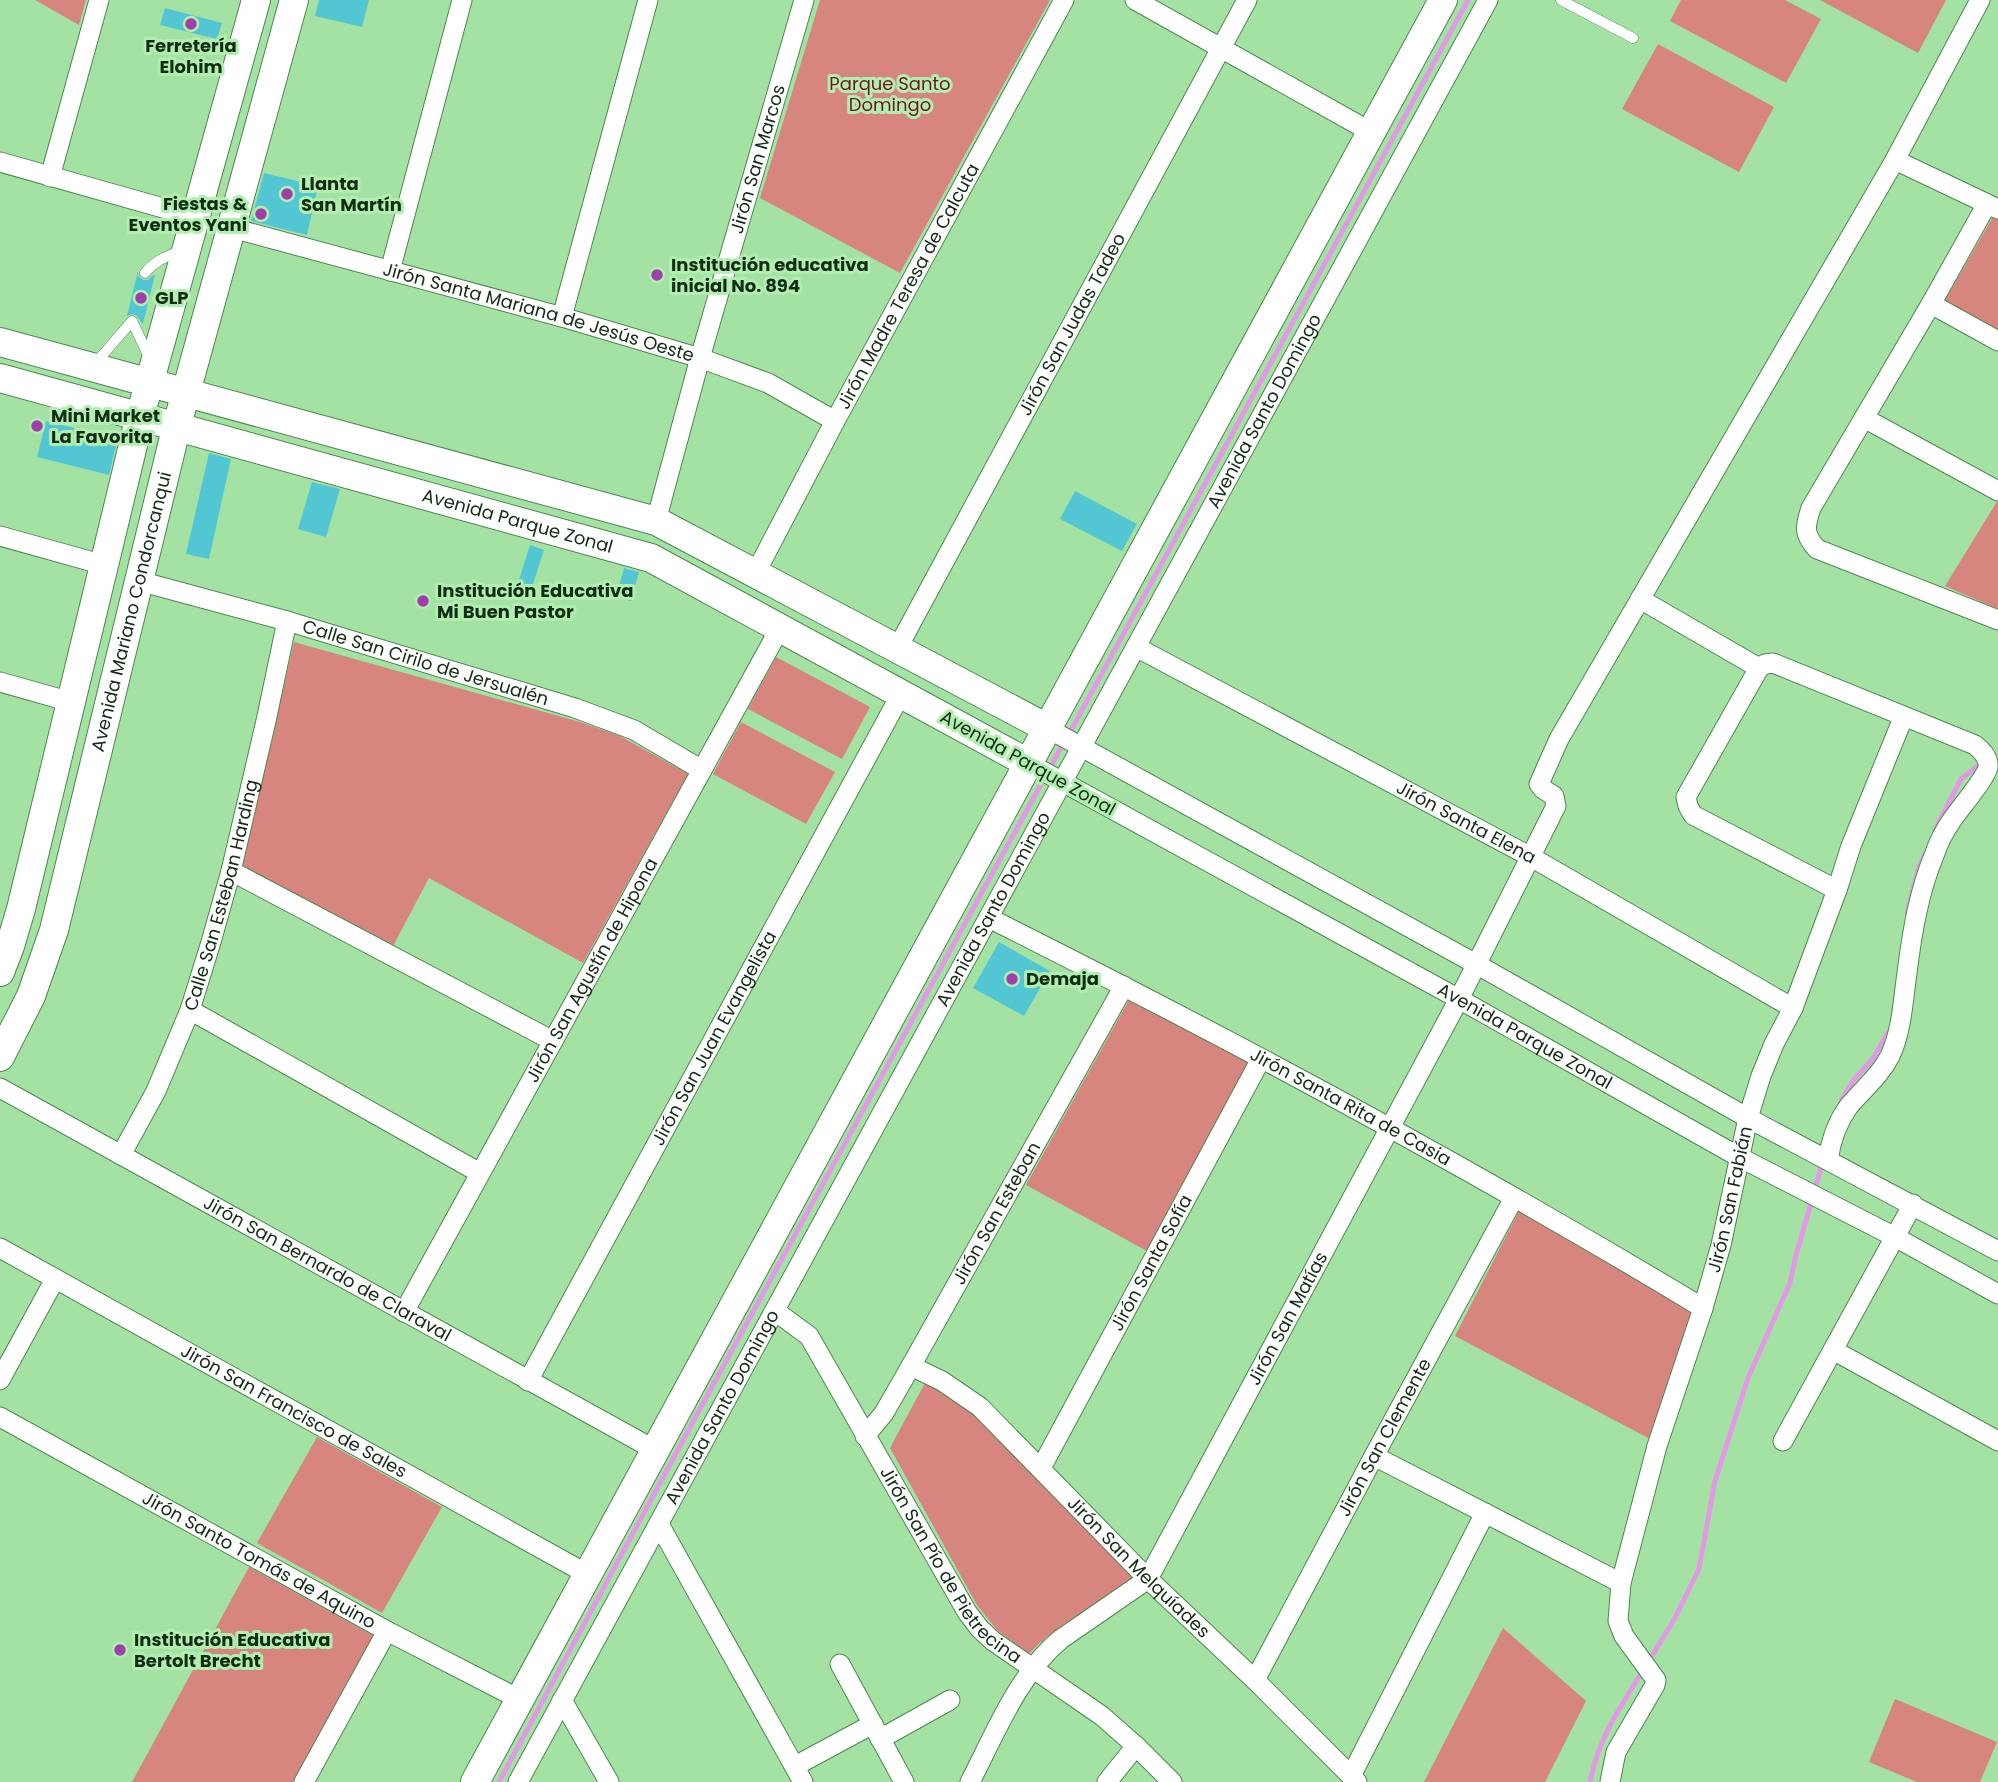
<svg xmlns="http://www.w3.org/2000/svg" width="1998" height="1782" viewBox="0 0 1998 1782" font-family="Poppins,sans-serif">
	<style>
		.green { fill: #d6857f }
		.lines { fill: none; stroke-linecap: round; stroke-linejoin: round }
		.stream { stroke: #e199e6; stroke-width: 5 }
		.building { fill: #52c7d3 }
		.lane-casing { stroke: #4d874f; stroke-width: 11 }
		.street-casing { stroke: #4d874f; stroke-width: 21 }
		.secondary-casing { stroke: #4d874f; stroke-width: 30 }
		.lane { stroke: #fff; stroke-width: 10 }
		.street { stroke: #fff; stroke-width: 19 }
		.secondary { stroke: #fff; stroke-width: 28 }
		.poi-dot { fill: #9f3fa7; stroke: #b1efb1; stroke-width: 2.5 }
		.labels { text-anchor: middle; stroke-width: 6; stroke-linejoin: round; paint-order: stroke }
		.poi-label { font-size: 18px; font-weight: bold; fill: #132c14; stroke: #b1efb1; text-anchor: start }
		.park-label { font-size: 18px; fill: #731418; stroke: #b1efb1 }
		.street-label { font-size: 18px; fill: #132c14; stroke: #b1efb1 }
	</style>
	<rect width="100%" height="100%" fill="#a4e2a4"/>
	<!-- green -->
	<path class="green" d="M35 0H86L79 25Z
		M820 0H1050L900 273 760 198Z
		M1681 0H1785L1821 19 1786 83 1670 21Z
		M1820 0H1946L1918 53Z
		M1658 44 1774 107 1739 172 1622 109Z
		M1993 217 1998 219V329L1944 302Z
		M1998 500V609L1945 586Z
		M294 642 580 722 620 736 688 774 583 963 429 878 392 948 242 868Z
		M776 657 870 707 842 759 748 709Z
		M741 722 835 772 806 824 713 774Z
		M1130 998 1251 1064 1147 1251 1026 1185Z
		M1519 1211 1698 1310 1654 1441 1455 1336Z
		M926 1381 966 1406 1139 1575C1128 1583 1118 1591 1107 1598 1076 1617 1054 1627 1029 1654L997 1630 977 1605 890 1448Z
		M317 1437 442 1507 382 1613 257 1543Z
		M249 1567 374 1636 293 1782H132Z
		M1503 1628 1586 1701 1545 1782H1424Z
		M1895 1699 1997 1742 1980 1782H1917L1869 1762Z"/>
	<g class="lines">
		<!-- stream -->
		<path class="stream" d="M1069 734 1468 0
			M1935 830 1961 779 1983 762
			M1907 913 1919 867 1926 852
			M1841 1101 1853 1081 1874 1057 1890 1029
			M1649 1661 1675 1618 1699 1569 1715 1481 1748 1378 1790 1283 1795 1259 1823 1161
			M499 1782 694 1420 1064 742
			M1590 1782C1599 1736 1620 1708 1644 1669"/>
	</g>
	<!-- building -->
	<path class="building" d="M319 0H369L362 27 315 16Z
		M165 8 222 23 217 39 160 25Z
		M264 173 318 186 307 235 251 221Z
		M138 271V276L143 280H148L153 275H155L143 324 136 315 132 314 127 316Z
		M46 421 107 436 114 440 116 446 109 475 37 457Z
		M209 453 231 459 209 559 186 554Z
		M312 482 340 489 326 537 298 529Z
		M1075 491 1137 524 1122 551 1060 519Z
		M530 545 544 550 532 587 518 583Z
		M624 568 639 572 631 601 616 597Z
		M999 942 1050 971 1024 1016 973 988Z"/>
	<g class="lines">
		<defs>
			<path id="lane" d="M1561 0 1633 38
				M145 273C154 261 166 257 180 251
				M94 365 132 321 149 357"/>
			<g id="street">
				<path d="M1135 0 1371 132"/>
				<path d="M1895 160 1998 209"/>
				<path d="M0 162 195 217"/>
				<path d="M50 177 99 0"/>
				<path d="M1987 204 1931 304 1811 508C1805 526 1803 534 1817 549L1998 620"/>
				<path id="s1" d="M232 228 562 317 700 358 768 383 835 421"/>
				<path d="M390 271 462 0"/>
				<path d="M1931 304 1998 341"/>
				<path d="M562 317 648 0"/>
				<path d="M1864 418 1998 491"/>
				<path id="s2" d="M656 521 700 358 804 0"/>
				<path d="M0 536 104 565"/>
				<path id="s3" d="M755 574 835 421 1064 0"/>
				<path id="s4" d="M139 581 287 621 575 708 634 730 702 770"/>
				<path d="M1640 599 1759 668"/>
				<path id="s5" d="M1136 647 1531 857 1793 1008"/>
				<path id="s6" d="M897 649 1247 0"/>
				<path d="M0 682 71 702"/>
				<path d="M1047 728 1476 964 1748 1118 1998 1251"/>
				<path id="s7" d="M1028 763 1459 999 1739 1157 1895 1237 1998 1294"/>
				<path d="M231 871 553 1041"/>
				<path id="s8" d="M989 918C1231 1039 1471 1168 1703 1308"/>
				<path d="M190 1010 480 1173"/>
				<path id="s9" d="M0 1088 655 1450"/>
				<path id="s10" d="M121 1155 156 1091 190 1010 211 942 231 871 266 721 287 621"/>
				<path d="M1828 1160C1831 1140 1837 1122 1849 1106 1863 1089 1880 1076 1890 1056 1902 1031 1903 1000 1907 973 1912 932 1919 891 1935 853 1939 841 1945 830 1952 820 1960 808 1986 778 1988 767 1989 757 1981 750 1975 745L1773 663 1765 664 1759 668 1686 797 1688 806 1693 815 1837 890"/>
				<path id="s11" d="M0 1248 587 1574"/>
				<path id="s12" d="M775 1311 809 1336 967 1612 980 1629 993 1641 1102 1716 1136 1746 1172 1782"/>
				<path id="s13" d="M404 1312 780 628"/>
				<path d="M1833 1350 1998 1441"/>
				<path id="s14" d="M911 1366 942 1381 980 1407 1148 1579 1255 1680 1357 1782"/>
				<path d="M0 1380 55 1279"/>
				<path id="s15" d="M528 1381 901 694"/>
				<path id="s16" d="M0 1417 387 1631 519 1699"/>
				<path id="s17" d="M865 1436 884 1413 911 1366 1124 986"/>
				<path d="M1783 1441 1913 1204"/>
				<path d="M1374 1456 1621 1583"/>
				<path id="s18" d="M1041 1468 1261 1059"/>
				<path d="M659 1524 803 1782"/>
				<path d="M840 1664 904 1782"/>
				<path id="s19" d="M1255 1680 1374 1456 1514 1198"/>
				<path d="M562 1700 609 1782"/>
				<path d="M880 1739 950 1700"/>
				<path d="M795 1766 873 1724"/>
				<path d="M1351 1776 1485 1513"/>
				<path d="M304 1782 387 1631"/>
				<path id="s20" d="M518 1782 1488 0"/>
				<path id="s21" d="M970 1782C995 1734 1019 1673 1061 1639L1148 1579 1459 999 1554 810 1556 806 1554 796 1543 789 1539 784 1559 739 1895 160 1980 0"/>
				<path d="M1107 1782 1136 1746"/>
				<path id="s22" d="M1610 1782 1616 1752 1655 1685 1656 1680 1624 1636 1618 1621 1621 1583 1657 1446 1703 1308 1721 1245 1748 1118 1761 1076 1774 1044 1793 1008 1837 890 1851 846 1903 718"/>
			</g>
			<g id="secondary">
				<path d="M0 342 656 521 1047 728"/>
				<path id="s23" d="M0 378 651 558 1028 763"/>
				<path d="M0 972 10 946 21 909 140 416 256 0"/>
				<path id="s24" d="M0 1057 31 996 54 930 177 425 294 0"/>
				<path d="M475 1782 1443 0"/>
			</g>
		</defs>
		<!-- lane casing -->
		<use href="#lane" class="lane-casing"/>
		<!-- street casing -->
		<use href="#street" class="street-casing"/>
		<!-- secondary casing -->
		<use href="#secondary" class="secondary-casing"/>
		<!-- lane -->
		<use href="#lane" class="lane"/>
		<!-- street -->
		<use href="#street" class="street"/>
		<!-- secondary -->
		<use href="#secondary" class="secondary"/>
	</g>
	<!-- markers -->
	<g class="poi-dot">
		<circle cx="191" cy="24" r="7"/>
		<circle cx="287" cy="194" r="7"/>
		<circle cx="261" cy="214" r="7"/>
		<circle cx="657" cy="275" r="7"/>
		<circle cx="141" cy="298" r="7"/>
		<circle cx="37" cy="426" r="7"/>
		<circle cx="423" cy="601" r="7"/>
		<circle cx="1012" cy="979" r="7"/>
		<circle cx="120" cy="1650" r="7"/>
	</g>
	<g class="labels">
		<!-- poi labels -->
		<g class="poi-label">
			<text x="191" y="52" text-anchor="middle">Ferretería<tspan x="191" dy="21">Elohim</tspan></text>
			<text x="301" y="190">Llanta<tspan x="301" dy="21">San Martín</tspan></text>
			<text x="247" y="210" text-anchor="end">Fiestas &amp;<tspan x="247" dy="21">Eventos Yani</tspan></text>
			<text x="671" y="271">Institución educativa<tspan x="671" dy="21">inicial No. 894</tspan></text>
			<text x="155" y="304">GLP</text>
			<text x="51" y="422">Mini Market<tspan x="51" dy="21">La Favorita</tspan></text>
			<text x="437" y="597">Institución Educativa<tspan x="437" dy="21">Mi Buen Pastor</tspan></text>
			<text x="1026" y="985">Demaja</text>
			<text x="134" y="1646">Institución Educativa<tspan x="134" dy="21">Bertolt Brecht</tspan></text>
		</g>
		<!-- park labels -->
		<g class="park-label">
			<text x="890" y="90">Parque Santo<tspan x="890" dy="21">Domingo</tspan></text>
		</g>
		<!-- street labels -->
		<g class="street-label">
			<text dy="6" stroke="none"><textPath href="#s2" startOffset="376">Jirón San Marcos</textPath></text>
			<text dy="6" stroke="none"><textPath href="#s3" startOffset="326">Jirón Madre Teresa de Calcuta</textPath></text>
			<text dy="6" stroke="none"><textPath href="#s1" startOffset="318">Jirón Santa Mariana de Jesús Oeste</textPath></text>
			<text dy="6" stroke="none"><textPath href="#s6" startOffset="369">Jirón San Judas Tadeo</textPath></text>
			<text dy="6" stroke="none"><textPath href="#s20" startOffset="1561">Avenida Santo Domingo</textPath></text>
			<text dy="6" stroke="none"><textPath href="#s23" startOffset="537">Avenida Parque Zonal</textPath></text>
			<text dy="6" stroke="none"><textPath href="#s24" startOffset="466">Avenida Mariano Condorcanqui</textPath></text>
			<text dy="6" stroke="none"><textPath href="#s4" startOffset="298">Calle San Cirilo de Jersualén</textPath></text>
			<text transform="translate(1028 763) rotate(29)" y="6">Avenida Parque Zonal</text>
			<text dy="6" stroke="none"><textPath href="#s5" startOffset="374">Jirón Santa Elena</textPath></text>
			<text dy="6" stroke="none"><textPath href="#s10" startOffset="280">Calle San Esteban Harding</textPath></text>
			<text dy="6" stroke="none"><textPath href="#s20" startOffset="994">Avenida Santo Domingo</textPath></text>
			<text dy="6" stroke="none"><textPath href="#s13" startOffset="390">Jirón San Agustín de Hipona</textPath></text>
			<text dy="6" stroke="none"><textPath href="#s7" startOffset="567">Avenida Parque Zonal</textPath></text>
			<text dy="6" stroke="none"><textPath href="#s15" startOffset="390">Jirón San Juan Evangelista</textPath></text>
			<text dy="6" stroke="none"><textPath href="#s8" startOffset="408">Jirón Santa Rita de Casia</textPath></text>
			<text dy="6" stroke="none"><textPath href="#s22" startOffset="621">Jirón San Fabián</textPath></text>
			<text dy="6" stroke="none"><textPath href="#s17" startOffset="259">Jirón San Esteban</textPath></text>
			<text dy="6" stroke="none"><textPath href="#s18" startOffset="233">Jirón Santa Sofía</textPath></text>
			<text dy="6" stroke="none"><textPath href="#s9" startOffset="374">Jirón San Bernardo de Claraval</textPath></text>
			<text dy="6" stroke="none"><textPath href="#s21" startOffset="572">Jirón San Matías</textPath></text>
			<text dy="6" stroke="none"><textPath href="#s20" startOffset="427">Avenida Santo Domingo</textPath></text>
			<text dy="6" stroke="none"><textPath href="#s11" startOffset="336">Jirón San Francisco de Sales</textPath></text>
			<text dy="6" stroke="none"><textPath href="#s19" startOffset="275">Jirón San Clemente</textPath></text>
			<text dy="6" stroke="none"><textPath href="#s16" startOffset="296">Jirón Santo Tomás de Aquino</textPath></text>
			<text dy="6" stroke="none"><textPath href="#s12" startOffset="313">Jirón San Pío de Pietrecina</textPath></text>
			<text dy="6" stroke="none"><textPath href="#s14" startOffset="306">Jirón San Melquíades</textPath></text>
		</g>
	</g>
</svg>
